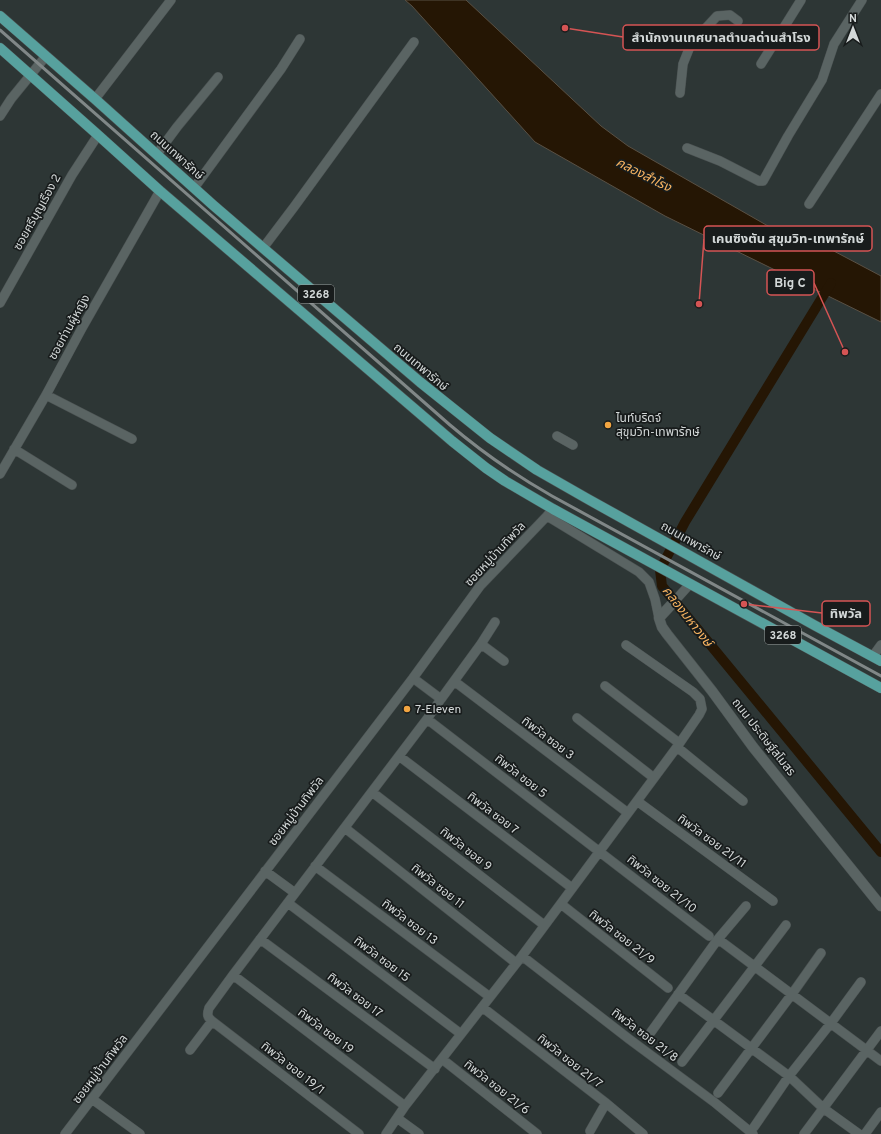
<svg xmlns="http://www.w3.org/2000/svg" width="881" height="1134" viewBox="0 0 881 1134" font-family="Overpass,'Noto Sans Thai',sans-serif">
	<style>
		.water { fill: #251604; stroke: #595044 }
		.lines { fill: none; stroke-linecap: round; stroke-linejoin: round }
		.canal { stroke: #251604; stroke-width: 10 }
		.minor-casing { stroke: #4a5151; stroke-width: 10 }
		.tertiary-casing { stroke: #4a5151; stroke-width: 11 }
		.primary-casing { stroke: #4a5151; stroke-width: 11 }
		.minor { stroke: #5a6463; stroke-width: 9 }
		.tertiary { stroke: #5a6463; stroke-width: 10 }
		.primary { stroke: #57a19e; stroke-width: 10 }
		.rail { stroke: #808787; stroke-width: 3 }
		.poi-dot { fill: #f2a541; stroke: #181c1c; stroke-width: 1.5 }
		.labels { text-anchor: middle; stroke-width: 3.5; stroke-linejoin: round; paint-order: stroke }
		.shield { fill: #181c1c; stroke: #9ba0a0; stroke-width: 1 }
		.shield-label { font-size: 11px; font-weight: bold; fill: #d3d8d8 }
		.street-label { font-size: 12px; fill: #d3d8d8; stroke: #181c1c }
		.poi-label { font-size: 12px; fill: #d3d8d8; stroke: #181c1c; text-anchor: start }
		.water-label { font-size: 13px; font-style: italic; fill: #f8b461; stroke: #181c1c }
		.leader { fill: none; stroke: #d55454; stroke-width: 1.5 }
		.callout-dot { fill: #d55454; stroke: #181c1c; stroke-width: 1.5 }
		.callout { fill: #181c1c; stroke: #d55454; stroke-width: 1.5 }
		.callout-label { font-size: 13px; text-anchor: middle; font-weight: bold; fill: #d3d8d8 }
	</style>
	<rect width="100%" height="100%" fill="#2d3635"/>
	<!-- water -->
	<path class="water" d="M405 0H466L601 126 628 146 789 238 796 231 881 276V322L665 216 535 142 412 6Z"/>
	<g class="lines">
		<!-- canal -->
		<path class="canal" d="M831 283 685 522 660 570 662 586 881 852"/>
		<defs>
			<path id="minor" d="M761 64 801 0
				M680 93 683 64 691 44 717 16 730 15 738 21
				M95 99 171 0
				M0 116 11 99 46 56
				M687 148 720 161 759 181H763L788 136 822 80 834 44 862 0
				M157 154 177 127 218 77
				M194 188 281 69 300 39
				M809 204 881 94
				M263 248 294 207 414 42
				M0 303 72 175 98 135
				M46 395 132 439
				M557 436 573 445
				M14 449 72 485
				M0 474 46 395 82 328 160 191
				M547 516 639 572 649 582 655 599 659 618
				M671 605 690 584
				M481 644 504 661
				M873 656 881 645
				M413 678 441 699 481 644 495 622
				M454 681 628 813
				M605 686 679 743
				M577 718 654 778
				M427 719 709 936
				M677 747 743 801
				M399 756 572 888
				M372 792 544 925
				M637 801 773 901
				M345 828 516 963
				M315 866 490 997
				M265 871 295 893
				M288 903 461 1034
				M561 904 668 988
				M260 939 435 1069
				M718 939 881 1061
				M522 956 629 1039 714 1102 753 1134
				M233 975 405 1106
				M678 994 789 1076 823 1108 859 1134
				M482 1007 606 1103 643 1134
				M651 1032 718 939 746 906
				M190 1050 212 1021
				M442 1059 537 1134
				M682 1062 786 925
				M718 1093 792 994 821 953
				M92 1099 140 1134
				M397 1118 419 1134
				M754 1127 789 1076 831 1023 861 982
				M590 1131 606 1103
				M65 1134 413 678 480 586 547 516 553 509
				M359 1134 212 1021C207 1017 207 1014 209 1008L233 975 427 719 441 699
				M386 1134 405 1106 522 956 677 747 699 715 702 709 700 699 693 692 626 645
				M804 1134 881 1031
				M865 1134 881 1112"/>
			<path id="tertiary" d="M671 605 659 618 662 627 667 634 712 691 753 747 881 906"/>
			<path id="primary" d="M0 16 95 99 213 205 263 248 420 382 490 438 537 470 586 498 814 625 881 661
				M0 48 98 135 160 191 452 441 486 468 505 481 553 509 881 688"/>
		</defs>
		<!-- minor casing -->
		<use href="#minor" class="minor-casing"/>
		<!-- tertiary casing -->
		<use href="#tertiary" class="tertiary-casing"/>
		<!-- primary casing -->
		<use href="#primary" class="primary-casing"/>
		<!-- minor -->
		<use href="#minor" class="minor"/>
		<!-- tertiary -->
		<use href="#tertiary" class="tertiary"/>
		<!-- primary -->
		<use href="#primary" class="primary"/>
		<!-- rail -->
		<path class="rail" d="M0 30 450 425C483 453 515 475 552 496L881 676"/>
	</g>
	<!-- markers -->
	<g class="poi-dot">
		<circle cx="608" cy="425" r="4"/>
		<circle cx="407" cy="709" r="4"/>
	</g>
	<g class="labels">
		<!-- shield labels -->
		<g class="shield">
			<rect x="298" y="285" width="36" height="18" rx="3"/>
			<rect x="765" y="626" width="36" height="18" rx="3"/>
		</g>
		<g class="shield-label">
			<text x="316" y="298">3268</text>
			<text x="783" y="639">3268</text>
		</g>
		<!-- street labels -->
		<g class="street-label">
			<text transform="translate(177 155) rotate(42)" y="4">ถนนเทพารักษ์</text>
			<text transform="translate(37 212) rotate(-61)" y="4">ซอยศรีบุญเรือง 2</text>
			<text transform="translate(69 327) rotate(-61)" y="4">ซอยท่านผู้หญิง</text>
			<text transform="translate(421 367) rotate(40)" y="4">ถนนเทพารักษ์</text>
			<text transform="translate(691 541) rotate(29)" y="4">ถนนเทพารักษ์</text>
			<text transform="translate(495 554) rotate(-47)" y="4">ซอยหมู่บ้านทิพวัล</text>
			<text transform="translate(764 737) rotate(52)" y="4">ถนน ประดิษฐ์สโมสร</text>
			<text transform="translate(548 738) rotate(37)" y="4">ทิพวัล ซอย 3</text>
			<text transform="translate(521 776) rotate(38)" y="4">ทิพวัล ซอย 5</text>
			<text transform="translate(296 811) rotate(-53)" y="4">ซอยหมู่บ้านทิพวัล</text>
			<text transform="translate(493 813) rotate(37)" y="4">ทิพวัล ซอย 7</text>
			<text transform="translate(712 841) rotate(36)" y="4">ทิพวัล ซอย 21/11</text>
			<text transform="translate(466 849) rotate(38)" y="4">ทิพวัล ซอย 9</text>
			<text transform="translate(662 884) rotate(38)" y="4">ทิพวัล ซอย 21/10</text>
			<text transform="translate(438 886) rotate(38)" y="4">ทิพวัล ซอย 11</text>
			<text transform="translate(410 922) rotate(37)" y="4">ทิพวัล ซอย 13</text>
			<text transform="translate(622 937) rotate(38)" y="4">ทิพวัล ซอย 21/9</text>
			<text transform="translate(382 959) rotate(37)" y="4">ทิพวัล ซอย 15</text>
			<text transform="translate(355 995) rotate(37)" y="4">ทิพวัล ซอย 17</text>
			<text transform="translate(326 1031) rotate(37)" y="4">ทิพวัล ซอย 19</text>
			<text transform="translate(645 1035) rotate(37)" y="4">ทิพวัล ซอย 21/8</text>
			<text transform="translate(570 1061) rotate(38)" y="4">ทิพวัล ซอย 21/7</text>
			<text transform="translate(293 1068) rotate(38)" y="4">ทิพวัล ซอย 19/1</text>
			<text transform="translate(100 1069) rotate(-53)" y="4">ซอยหมู่บ้านทิพวัล</text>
			<text transform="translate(497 1087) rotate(38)" y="4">ทิพวัล ซอย 21/6</text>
		</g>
		<!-- poi labels -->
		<g class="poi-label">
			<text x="616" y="422">ไนท์บริดจ์<tspan x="616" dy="14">สุขุมวิท-เทพารักษ์</tspan></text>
			<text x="415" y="713">7-Eleven</text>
		</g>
		<!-- water labels -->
		<g class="water-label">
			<text transform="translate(644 174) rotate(27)" y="5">คลองสำโรง</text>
			<text transform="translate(688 616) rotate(52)" y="5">คลองมหาวงษ์</text>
		</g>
	</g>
	<!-- callouts -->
	<path class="leader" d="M565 28L623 37M699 304L704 239M845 352L814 283M744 604L822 613"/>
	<g class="callout-dot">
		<circle cx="565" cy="28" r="4"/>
		<circle cx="699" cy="304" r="4"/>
		<circle cx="845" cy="352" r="4"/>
		<circle cx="744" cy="604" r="4"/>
	</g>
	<g class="callout">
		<rect x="623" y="25" width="196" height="25" rx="4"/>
		<rect x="704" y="226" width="168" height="25" rx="4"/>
		<rect x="767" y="270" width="47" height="25" rx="4"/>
		<rect x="822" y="601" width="48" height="25" rx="4"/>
	</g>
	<g class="callout-label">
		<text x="721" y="42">สำนักงานเทศบาลตำบลด่านสำโรง</text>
		<text x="788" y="243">เคนซิงตัน สุขุมวิท-เทพารักษ์</text>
		<text x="790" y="287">Big C</text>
		<text x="846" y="618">ทิพวัล</text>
	</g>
	<!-- north arrow -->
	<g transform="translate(853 28)" stroke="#181c1c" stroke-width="3" paint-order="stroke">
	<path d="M0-3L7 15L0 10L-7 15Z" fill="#d3d8d8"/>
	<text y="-6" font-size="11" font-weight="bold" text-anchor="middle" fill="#d3d8d8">N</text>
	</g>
</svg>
